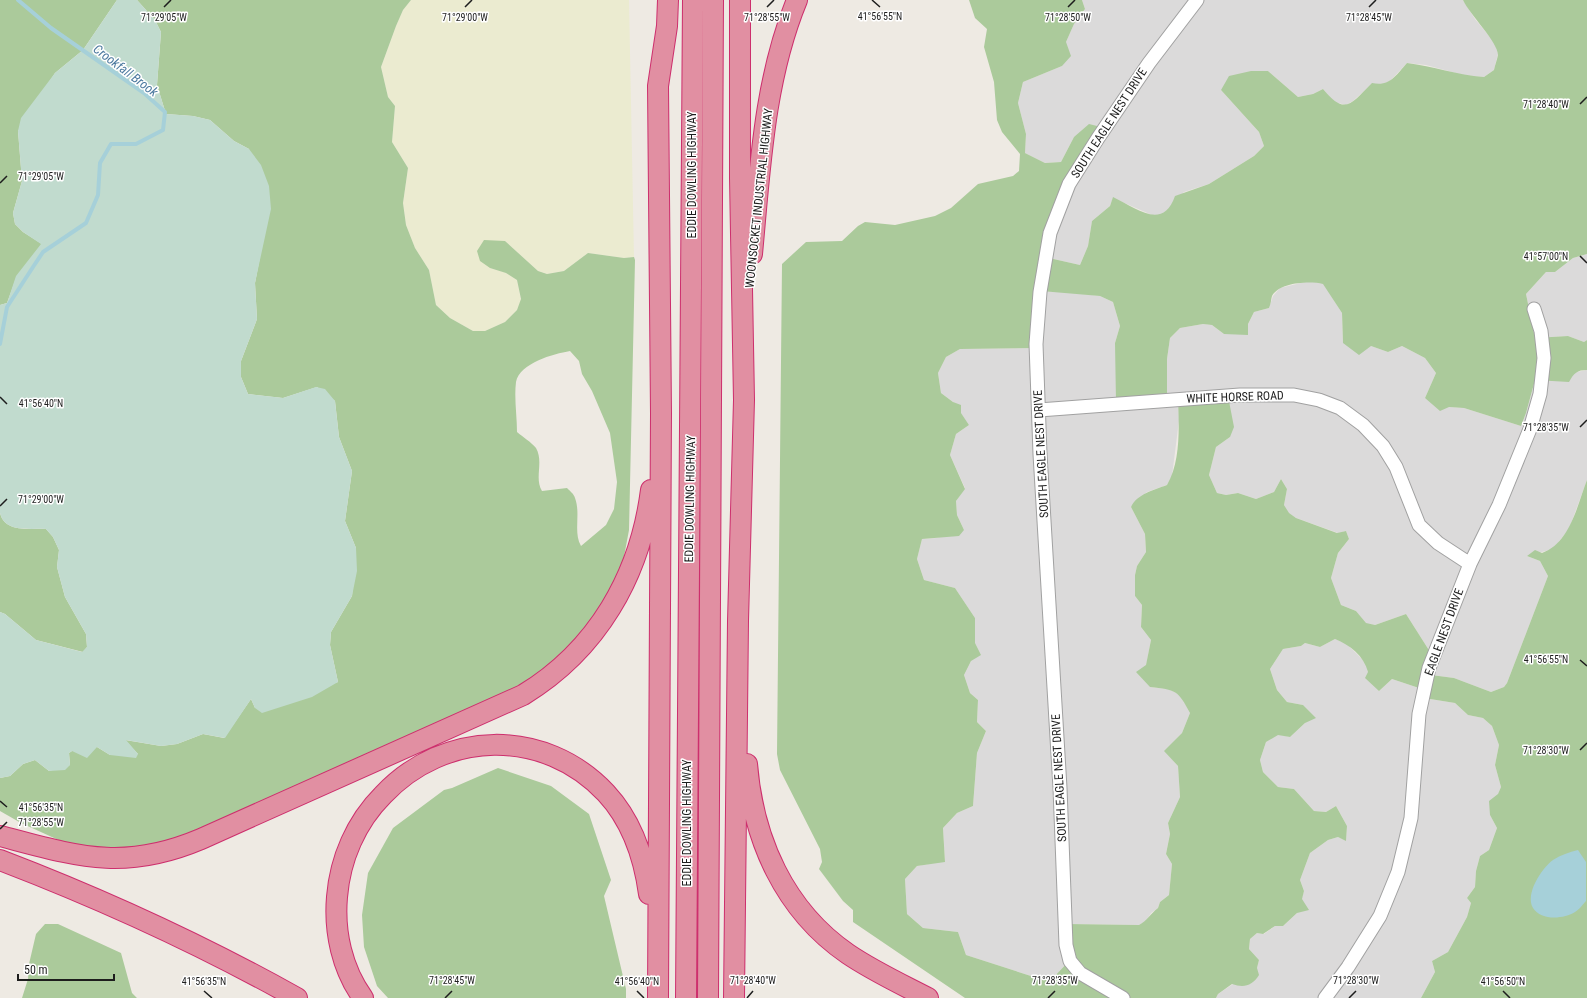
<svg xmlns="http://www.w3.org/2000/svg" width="1587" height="998" viewBox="0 0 1587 998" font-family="'Roboto Condensed',sans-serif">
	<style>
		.residential { fill: #dbdada }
		.farmland { fill: #ebebd0 }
		.forest { fill: #abca9b; fill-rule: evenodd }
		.wetland { fill: #c1dbce }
		.water { fill: #a6d0d9 }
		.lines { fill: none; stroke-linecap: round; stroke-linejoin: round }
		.stream { stroke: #a6d0d9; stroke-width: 4 }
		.minor-casing { stroke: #a1a1a1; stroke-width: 15 }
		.highway-casing { stroke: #cd2f6d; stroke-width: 22 }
		.minor { stroke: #fff; stroke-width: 13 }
		.highway { stroke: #e18fa2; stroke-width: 20 }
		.ticks { fill: none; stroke: #1d1d1d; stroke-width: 1.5 }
		.labels { text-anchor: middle; stroke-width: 3; stroke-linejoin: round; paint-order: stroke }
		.street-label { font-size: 12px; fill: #1d1d1d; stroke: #fff }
		.water-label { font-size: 13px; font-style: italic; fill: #4d7a9f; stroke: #fff }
		.ticks-label { font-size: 10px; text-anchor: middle; fill: #1d1d1d; stroke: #fff; stroke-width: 3; stroke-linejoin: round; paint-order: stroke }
	</style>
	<rect width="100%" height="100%" fill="#eeeae3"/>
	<!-- residential -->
	<path class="residential" d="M1082 0H1463L1475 19 1495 43 1498 54 1494 70 1484 77 1463 75 1426 65 1407 63 1390 81 1381 85 1372 84 1353 101 1346 105 1334 102 1323 89 1313 94 1298 97 1268 71 1221 90 1259 132 1264 146 1254 156 1209 184 1184 192 1171 207 1161 215H1152L1113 198 1110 206 1092 221 1088 246 1080 265 1049 258 1074 137 1061 162 1045 163 1025 153 1026 134 1018 103 1023 82 1062 66 1066 42 1074 24 1085 9Z
		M1587 254V340L1584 342 1568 336 1535 338 1526 294 1546 272H1555L1573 258Z
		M1309 281 1323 283 1342 313 1343 343 1371 346 1388 352 1402 346 1425 358 1436 373 1425 398 1449 407 1464 408 1521 426 1526 413 1535 380 1587 370V480L1569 529 1553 549 1527 556 1540 561 1548 576 1507 683 1504 687 1491 692 1454 678 1431 675 1432 655 1406 614 1375 625 1366 624 1356 611 1341 605 1331 578 1338 553 1349 539 1346 531 1338 533 1296 518 1288 513 1284 505 1287 489 1281 479 1274 492 1256 499 1238 493 1226 495 1217 493 1209 475 1216 447 1230 437 1178 399 1179 420 1172 476 1167 485 1147 492 1131 507 1145 534 1146 552 1137 566 1135 575V596L1142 605 1141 627 1151 640 1146 666 1150 687 1168 689 1181 695 1190 713 1182 733 1165 751 1178 766 1180 797 1168 823 1170 834 1166 854 1172 864 1169 895 1160 902 1158 908 1151 913 1146 921 1139 925 1067 924 1071 959 1051 980 1034 977 966 955 958 932 923 928 907 914 905 879 917 866 945 861 943 828 957 813 973 806 977 753 986 731 977 722 978 700 970 693 964 675 971 661 975 643V618L955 588 924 580 917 559 922 539 936 538 964 530 957 515 956 501 965 488 950 455 956 434 969 425 953 402 941 393 938 373 946 357 960 349 1036 348 1041 291 1066 292 1100 296 1113 302 1120 326 1115 343 1167 398V359L1170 338 1180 328 1203 324 1212 325 1224 334 1248 324 1254 312 1269 308 1273 296 1280 288Z
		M1335 639 1347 644 1366 663 1368 672 1379 691 1392 679 1422 689 1424 698 1455 703 1468 715 1483 718 1492 726 1499 745 1495 765 1501 787 1490 815 1497 828 1489 850 1480 856 1476 871 1475 887 1467 898 1471 903 1467 917 1448 952 1432 961 1435 972 1421 998H1216L1218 994 1257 968 1259 960 1249 949 1250 939 1257 933 1264 934 1275 926H1283L1297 913 1304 891 1300 880 1310 853 1328 840 1338 837 1346 840 1347 826 1336 806 1326 812 1314 811 1294 789 1278 787 1263 772 1260 760 1266 742 1278 734 1290 737 1305 723 1303 705 1287 702 1277 690 1270 669 1283 649 1301 646 1305 643 1320 647Z"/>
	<!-- farmland -->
	<path class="farmland" d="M411 0H629L634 257 624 258 588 253 564 271 547 274 538 271 505 241 490 268 507 273 517 280 521 300 517 310 505 322 485 331H473L450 318 436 305 429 270 415 248 406 225 403 203 408 168 392 142 395 106 388 97 381 67 396 26 403 10Z"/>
	<!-- forest -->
	<path class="forest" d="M0 0H117L83 50 55 73 18 131 22 181 13 213 15 224 23 232 42 244 17 276 7 303 0 305Z
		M137 0H411L403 10 396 26 381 67 388 97 395 106 392 142 408 168 403 203 406 225 415 248 429 270 436 305 450 318 473 331H485L505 322 517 310 521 299 517 280 506 273 490 268 480 261 477 251 484 240 505 241 538 271 547 274 564 271 588 253 624 258 634 257 635 260 629 530 623 562 629 566 567 665 182 849 96 857 21 823 0 811V778L10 776 23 764 35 760 49 771 70 765 69 753 72 751 97 747 110 755 138 754 125 740 161 746 177 744 203 734 224 738 251 699 255 708 338 682 330 645 331 632 352 596 356 548 345 521 352 471 339 437 335 401 317 387 283 398 248 394 241 377V361L257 319 255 283 260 257 249 149 234 141 210 120 193 116 166 114 157 85 161 32 155 20ZM570 351 579 361 582 374 592 391 610 433 617 482 614 509 606 525 581 546C573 532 581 514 575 498 574 494 570 491 567 488L542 491C534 478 544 462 536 448 531 442 523 437 517 432 517 416 514 398 516 382 520 363 553 354 570 351Z
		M969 0H1082L1085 9 1074 24 1066 42 1071 56 1062 66 1023 82 1018 103 1026 134 1025 153 1045 163 1061 162 1074 137 1089 124 1105 128 1069 182 1049 258 1080 265 1088 246 1092 221 1110 206 1113 197C1136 208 1163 231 1175 196L1209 184 1254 156 1264 146 1259 132 1221 90 1229 76 1251 71H1268L1298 97 1313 94 1323 89C1345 116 1351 104 1372 83 1390 87 1396 75 1407 63 1433 66 1457 75 1484 77L1494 70C1495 65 1497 60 1498 55 1498 42 1470 15 1463 0H1587V254L1573 258 1555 272H1546L1526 294 1535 338 1568 336 1584 342 1587 340V370C1577 370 1574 373 1569 382L1535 380 1526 413 1521 426 1464 408 1449 407 1440 411 1425 398 1436 373 1425 358 1402 346 1388 352 1371 346 1359 355 1343 343 1342 313 1323 284C1310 281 1280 282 1272 296 1271 299 1271 304 1269 308L1254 312 1248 324V335L1224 334 1212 325 1203 324 1180 328 1170 338 1167 359V398L1116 402 1115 343 1120 326 1113 302 1100 296 1041 291 1036 348 960 349 946 357 938 373 941 393 953 402 961 405V413L969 425 956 434 950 455 965 489 956 501 957 515 964 530 959 536 922 539 917 559 924 580 955 588 975 618V643L981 655 971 661 964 675 970 693 978 700 977 722 986 731 977 753 973 806 957 813 943 828 945 862 917 866 905 879 907 914 923 928 958 932 966 955 1034 977 1051 980 1071 959 1067 924 1139 925C1147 921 1150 914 1158 908L1160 902 1169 895 1172 864 1166 854 1170 834 1168 823 1180 797 1178 766 1164 751 1182 733 1190 713C1178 690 1176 690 1150 687L1136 672 1146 665 1151 640 1141 627 1142 605 1135 596V575L1137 566 1146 552 1145 534 1131 507C1137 494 1154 490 1167 485 1181 461 1179 426 1178 399L1228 396 1234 427 1230 437 1216 447 1209 475 1217 493 1226 495 1238 493 1256 499 1274 492 1281 479 1287 489 1284 505 1289 513 1296 518 1337 533 1346 531 1349 539 1338 553 1331 578 1341 605 1356 611 1366 623 1375 625 1406 614 1432 655 1431 675 1454 678 1491 692 1504 687 1507 683 1548 576 1540 561 1527 556 1535 550 1542 553C1570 543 1577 506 1587 480V998H1421L1435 972 1432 961 1448 952 1467 917 1471 903 1467 898 1475 887 1476 871 1480 856 1489 850 1497 828 1490 815 1489 801 1498 794 1501 787 1495 765 1499 745 1492 726 1483 718 1468 715 1455 703 1424 698 1422 689 1392 679 1379 691 1365 678 1368 672C1364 656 1350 645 1335 639L1320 647 1305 643 1301 646 1283 649 1270 669 1277 690 1287 702 1303 705 1316 718 1305 723 1290 737 1278 735 1266 742 1260 760 1263 772 1278 787 1294 789 1314 811 1326 812 1336 806 1347 826 1346 841 1338 837 1328 840 1310 853 1300 880 1304 891 1302 899 1309 910 1297 913 1283 926H1275L1263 934 1257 933 1250 939 1249 949 1259 960 1257 968 1259 975C1252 986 1244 988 1232 984L1218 994 1216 998H965L853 922V910L843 901 819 869 822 862 820 849 780 770 777 754 782 264 806 242 842 241 858 226 865 222 895 225 935 216 951 208 978 184 1013 176 1019 171 1020 154 1002 132 997 120 994 82 984 47 987 29 975 18Z
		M0 513C5 533 29 528 46 529L53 537 59 550 57 567 65 597 86 634 87 647 83 652 36 640 5 614 0 612Z
		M498 768 551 786 589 814 611 880 604 896 626 989V998H388L377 986 364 947 362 915 368 873 393 828 444 790 452 788Z
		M45 924H58L121 953 132 993 137 998H22L28 979 29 964 36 934Z"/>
	<!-- wetland -->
	<path class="wetland" d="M117 0H137L155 20 161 32 157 85 166 114 193 116 210 120 234 141 249 149 261 165 269 186 271 209 255 283 257 319 241 361V377L248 394 283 398 316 387 325 389 335 401 339 437 352 471 345 521 356 548 357 571 352 596 331 632 330 645 338 682 312 697 262 713 255 708 251 699 225 738 203 734 177 744 161 746 126 740 138 754 136 758 110 755 97 747 87 758 72 751 69 753 70 765 65 770 49 771 35 760 23 764 10 776 0 778V612L5 614 36 640 82 652 87 647 86 634 65 597 57 567 59 550 53 537 46 529C29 528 5 533 0 513V305L7 303 16 276 41 244 23 232 15 224 13 213 22 181 18 131 21 118 55 73 83 50Z"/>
	<!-- water -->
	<path class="water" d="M1578 850 1586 862V901C1583 904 1579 910 1575 912 1564 919 1541 921 1533 908 1525 894 1541 869 1553 860 1561 855 1569 852 1578 850Z"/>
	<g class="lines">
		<!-- stream -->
		<path class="stream" d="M0 344 7 307 33 267 43 252 86 223 98 195 100 163 111 144H136L163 130 165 112 144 93 51 28 18 0"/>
		<defs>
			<path id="minor" d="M1039 410 1240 395H1294L1319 400 1340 408 1363 425 1383 446 1396 467 1419 525 1438 543 1470 564
				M1123 998 1080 973 1070 961 1066 945 1060 788 1040 454 1036 344 1040 292 1050 233 1069 184 1098 138 1149 63 1197 0
				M1325 998 1348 967 1380 916 1398 872 1411 818 1419 714 1429 668 1470 564 1499 505 1530 429 1540 394 1544 358 1541 331 1534 309"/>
			<path id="highway" d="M752 254C760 169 764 80 797 0
				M747 764C753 839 784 910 848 954 873 971 901 984 928 998
				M0 836C77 856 123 872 201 839L523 695C597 650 640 576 651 490
				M0 860C102 899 202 945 297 998
				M363 998C342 969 334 932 337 897 340 859 356 822 383 795 444 730 544 727 606 793 632 821 644 857 649 894
				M658 998 661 413 658 86 667 26 668 0
				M686 998 693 0
				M708 998 713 0
				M734 998 738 621 744 400 740 178V0"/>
		</defs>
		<!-- minor casing -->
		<use href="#minor" class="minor-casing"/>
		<!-- highway casing -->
		<use href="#highway" class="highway-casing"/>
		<!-- minor -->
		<use href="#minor" class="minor"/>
		<!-- highway -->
		<use href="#highway" class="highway"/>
	</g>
	<!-- ticks -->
	<path class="ticks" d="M872 0 880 7M164 7 171 0M465 7 472 0M767 7 774 0M1068 7 1075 0M1369 7 1376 0M1580 104 1587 97M0 183 7 176M1580 256 1587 263M0 397 7 404M1580 427 1587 420M0 506 7 499M1580 660 1587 666M1580 750 1587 743M0 801 7 807M0 829 7 822M204 991 212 998M637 991 644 998M1503 991 1510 998M445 998 452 991M747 998 753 991M1048 998 1055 991M1349 998 1356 991"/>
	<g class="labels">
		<!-- street labels -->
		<g class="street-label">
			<text transform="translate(1109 123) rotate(-57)" y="4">SOUTH EAGLE NEST DRIVE</text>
			<text transform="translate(692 175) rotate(-90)" y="4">EDDIE DOWLING HIGHWAY</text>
			<text transform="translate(759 198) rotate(-84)" y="4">WOONSOCKET INDUSTRIAL HIGHWAY</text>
			<text transform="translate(1235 397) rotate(-2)" y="4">WHITE HORSE ROAD</text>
			<text transform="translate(1041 454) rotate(-93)" y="4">SOUTH EAGLE NEST DRIVE</text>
			<text transform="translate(690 499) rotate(-89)" y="4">EDDIE DOWLING HIGHWAY</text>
			<text transform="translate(1444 632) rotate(-70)" y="4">EAGLE NEST DRIVE</text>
			<text transform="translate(1059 778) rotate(-93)" y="4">SOUTH EAGLE NEST DRIVE</text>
			<text transform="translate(687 823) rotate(-90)" y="4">EDDIE DOWLING HIGHWAY</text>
		</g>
		<!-- water labels -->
		<g class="water-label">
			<text transform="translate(126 70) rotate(37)" y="5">Crookfall Brook</text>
		</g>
	</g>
	<g class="ticks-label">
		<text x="880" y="20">41°56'55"N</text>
		<text x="164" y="21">71°29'05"W</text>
		<text x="465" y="21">71°29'00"W</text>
		<text x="1068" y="21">71°28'50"W</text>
		<text x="1369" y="21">71°28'45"W</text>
		<text x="767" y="21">71°28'55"W</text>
		<text x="1546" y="108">71°28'40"W</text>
		<text x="41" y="180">71°29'05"W</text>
		<text x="1546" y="260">41°57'00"N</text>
		<text x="41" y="407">41°56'40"N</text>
		<text x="1546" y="431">71°28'35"W</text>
		<text x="41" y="503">71°29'00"W</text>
		<text x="1546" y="663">41°56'55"N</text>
		<text x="1546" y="754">71°28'30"W</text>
		<text x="41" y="811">41°56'35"N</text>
		<text x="41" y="826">71°28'55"W</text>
		<text x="452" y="984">71°28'45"W</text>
		<text x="753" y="984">71°28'40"W</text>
		<text x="1055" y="984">71°28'35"W</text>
		<text x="1356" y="984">71°28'30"W</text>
		<text x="204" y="985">41°56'35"N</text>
		<text x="637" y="985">41°56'40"N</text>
		<text x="1503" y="985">41°56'50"N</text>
	</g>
	<!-- scale -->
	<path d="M18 974v6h96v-6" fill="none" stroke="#1d1d1d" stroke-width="2"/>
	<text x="24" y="974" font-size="12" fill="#1d1d1d" stroke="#ffffff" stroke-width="3" paint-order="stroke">50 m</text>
</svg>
